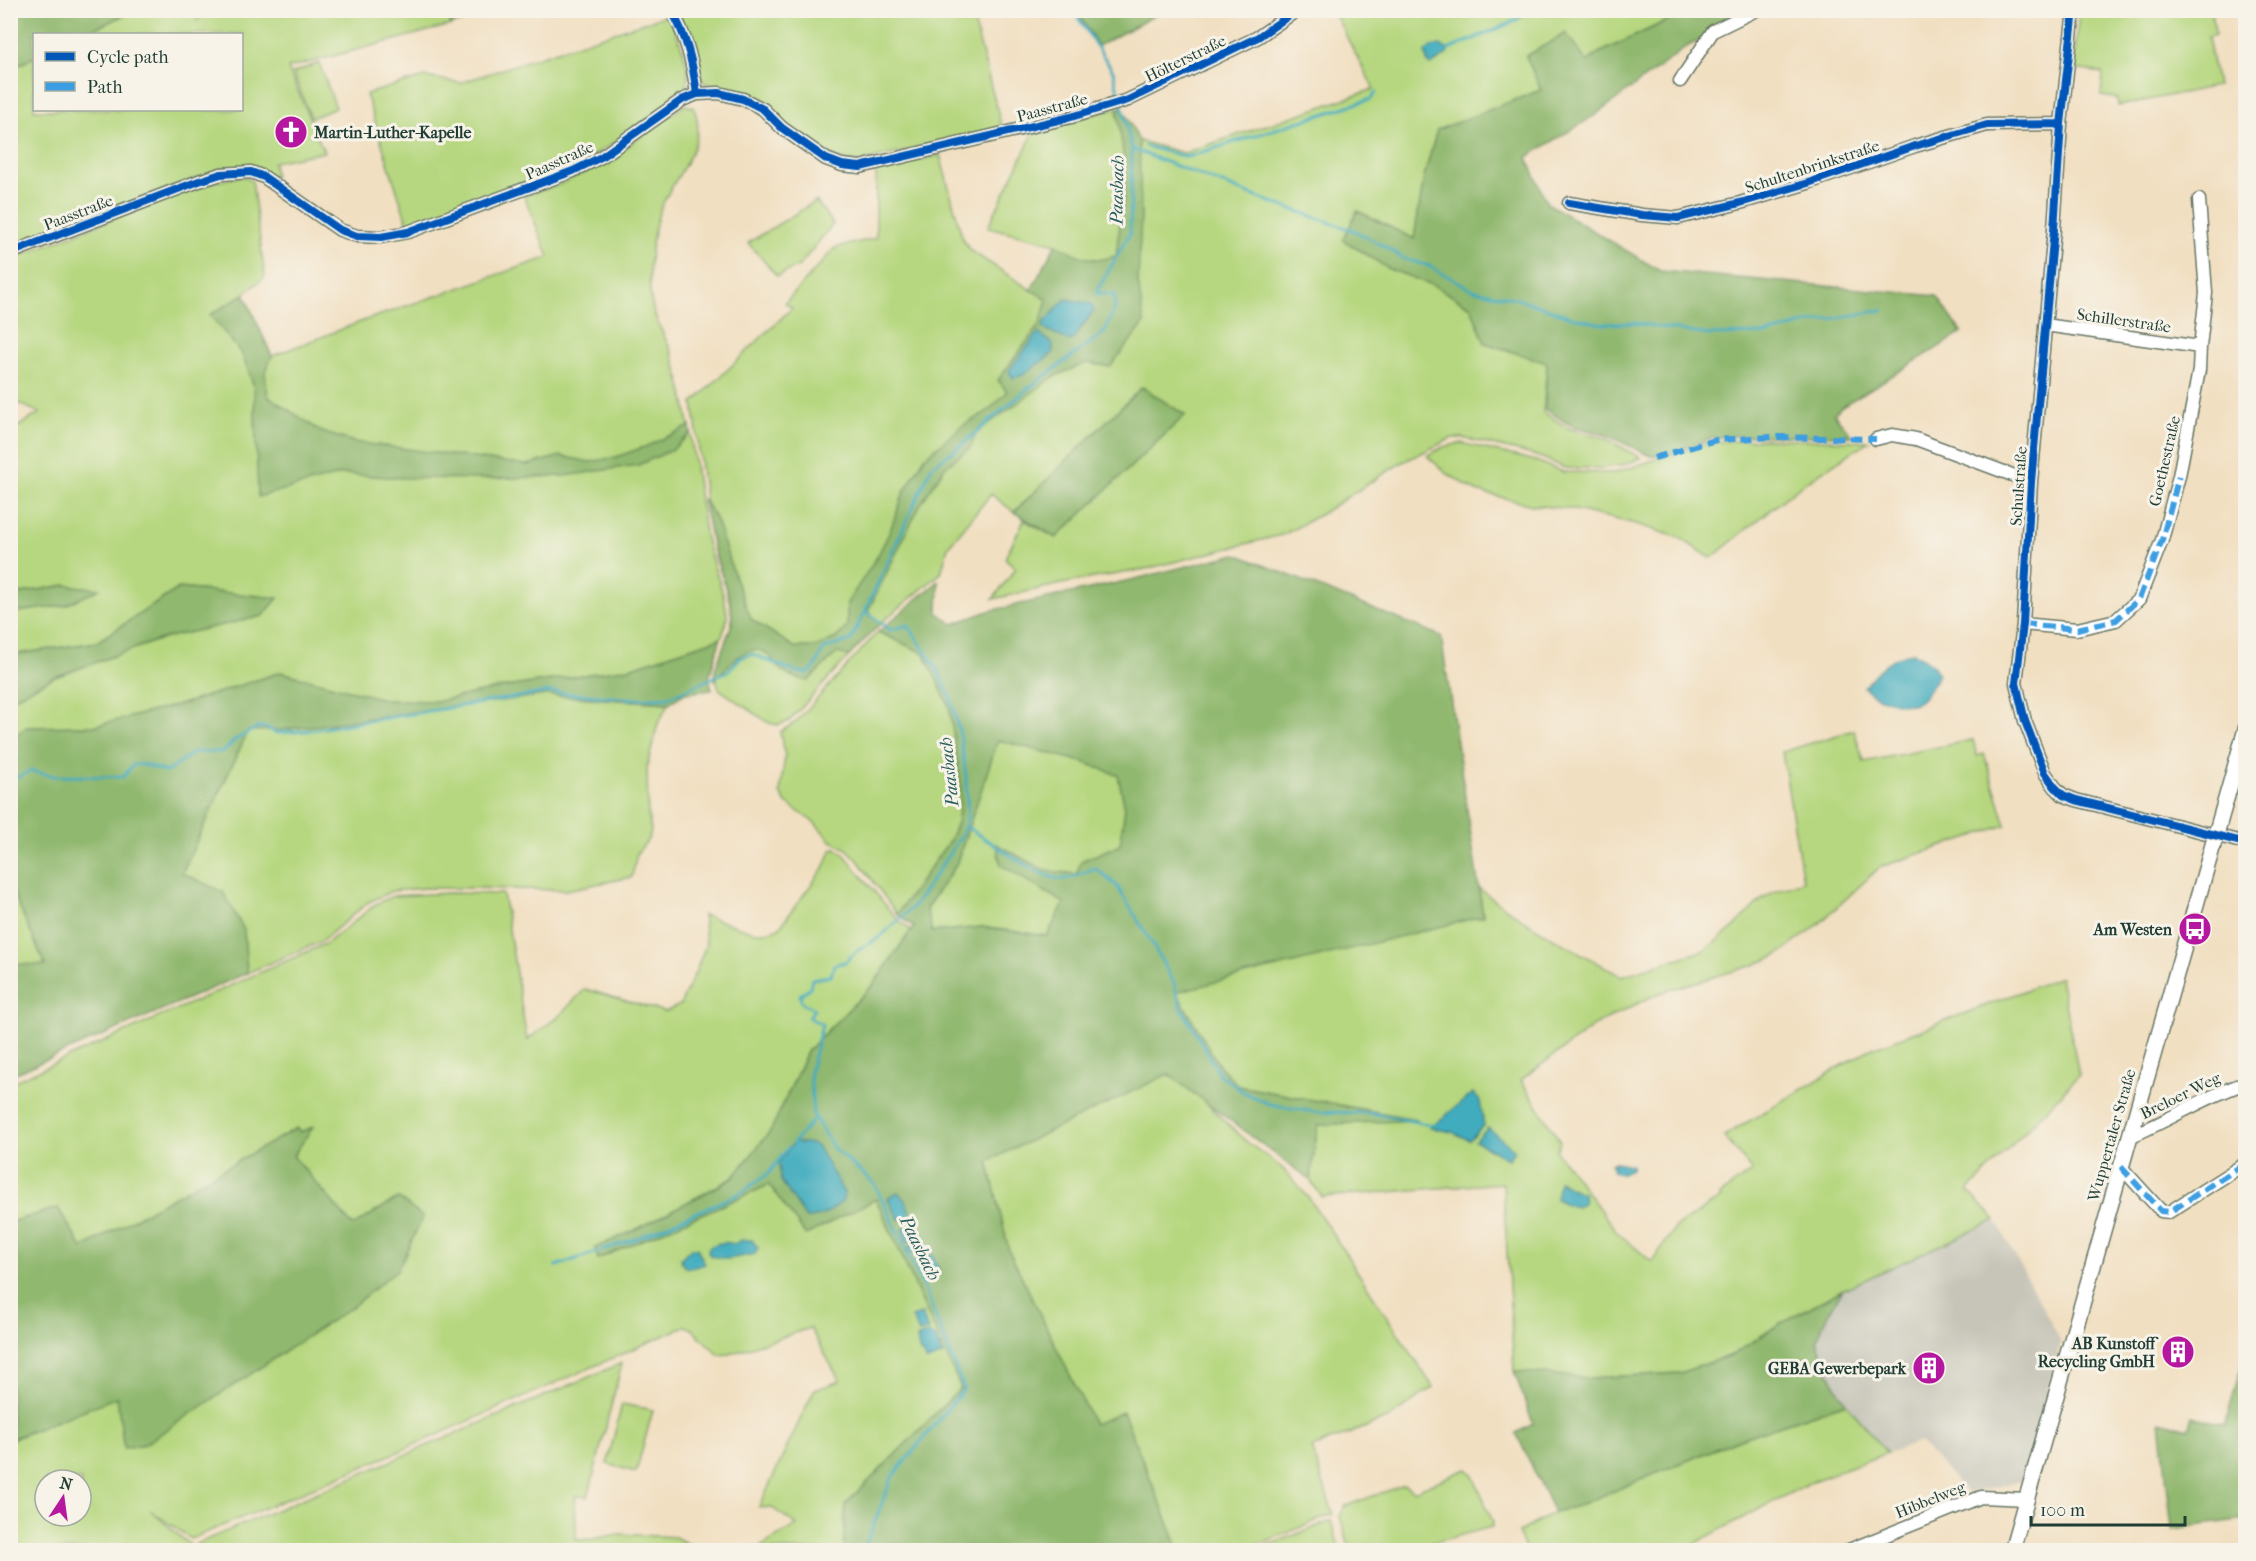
<svg xmlns="http://www.w3.org/2000/svg" width="2256" height="1561" viewBox="0 0 2256 1561" font-family="'IM FELL French Canon',serif">
	<style>
		.industrial { fill: #c6c5b8 }
		.green { fill: #b6d77f; stroke: #6a8a5a; stroke-width: 1.5; fill-rule: evenodd }
		.forest { fill: #90b86e; stroke: #587a51; stroke-width: 1.5; fill-rule: evenodd }
		.water { fill: #40acbe; stroke: #307479; stroke-width: 1.5 }
		.lines { fill: none; stroke-linecap: round; stroke-linejoin: round }
		.stream { stroke: #40acbe; stroke-width: 3 }
		.minor-casing { stroke: #687665; stroke-width: 15 }
		.major-casing { stroke: #687665; stroke-width: 18 }
		.minor { stroke: #fff; stroke-width: 12 }
		.major { stroke: #fff; stroke-width: 15 }
		.quiet { stroke: #3c9ee2; stroke-width: 6; stroke-dasharray: 12 6; stroke-linecap: butt }
		.cycleway-casing { stroke: #f7f3e8; stroke-width: 11 }
		.cycleway { stroke: #0057b8; stroke-width: 8 }
		.labels { text-anchor: middle; stroke-width: 6; stroke-linejoin: round; paint-order: stroke }
		.street-label { font-size: 16px; fill: #1f3d34; stroke: #f7f3e8 }
		.poi-label { font-size: 16px; font-weight: bold; fill: #1f3d34; stroke: #f7f3e8; text-anchor: end }
		.water-label { font-size: 18px; font-style: italic; fill: #295e5d; stroke: #f7f3e8 }
	</style>
	<rect width="100%" height="100%" fill="#f7f3e8"/>
	<filter id="ink" filterUnits="userSpaceOnUse"><feTurbulence type="fractalNoise" baseFrequency=".0167" numOctaves="2"/><feDisplacementMap in="SourceGraphic" scale="12" xChannelSelector="R" yChannelSelector="G"/><feConvolveMatrix kernelMatrix="1 2 1 2 8 2 1 2 1" color-interpolation-filters="sRGB"/></filter>
	<filter id="wash" filterUnits="userSpaceOnUse"><feTurbulence type="fractalNoise" baseFrequency=".008" numOctaves="4" result="noise"/><feDisplacementMap in="SourceGraphic" scale="24" xChannelSelector="R" yChannelSelector="G"/><feGaussianBlur stdDeviation="1.35" result="paint"/><feColorMatrix in="noise" values="0 0 0 0 0 0 0 0 0 0 0 0 0 0 0 0 0 1.4 0 .05"/><feComposite in="paint" operator="in"/></filter>
	<g filter="url(#wash)">
		<rect width="100%" height="100%" fill="#f1dfc1"/>
		<!-- industrial -->
		<path class="industrial" d="M1996 1220 2061 1342 2022 1481 1967 1493 1920 1442 1887 1453 1846 1403 1828 1372 1817 1340 1825 1320 1842 1290Z"/>
		<!-- green -->
		<path class="green" d="M209 10 446 11 451 25 288 68 324 152 273 162 275 178C252 165 247 166 221 169L11 248V69L34 57V110H242V34H83L133 11H196L197 21Z
			M677 11H971L1002 128 860 162C825 161 801 138 776 116 768 108 758 99 747 94 732 88 716 90 702 81L683 23Z
			M1333 11H1687L1599 53 1587 62 1526 56 1541 90 1437 130 1424 177 1414 239 1358 211 1389 269 1433 285 1471 307 1485 343 1547 363 1543 412 1570 429 1605 438 1641 458 1623 465 1604 468H1565L1540 457 1514 450 1462 438H1452L1399 464 1321 514 1285 534 1146 569 1071 582 993 599 1016 568 1005 558 1024 520 1056 538 1185 415 1142 387 1014 512 991 494 948 547 941 573 876 627 789 721 778 725 769 723 719 689C708 659 733 645 732 619 731 593 718 569 712 544 703 497 700 450 693 403L792 308 785 303 835 248 876 238V171L940 155 963 240 971 251 1031 290 1056 244 988 227 1035 130 1122 107 1139 141 1184 153 1374 89Z
			M2079 11H2212L2215 35 2208 37 2217 86 2118 106 2117 98 2101 96 2103 73 2074 69Z
			M667 15 670 16C676 33 690 63 688 81 687 88 682 92 678 97 650 116 623 139 594 155 536 185 470 205 408 225L366 94 425 77 460 83Z
			M319 63 336 108 311 118 293 73Z
			M685 105 693 107C711 143 672 178 660 210 650 239 646 279 653 309 657 326 669 342 674 359 692 417 695 478 706 538 711 564 725 589 727 616 727 624 724 631 721 638L629 668 500 688 439 701 387 700 281 672 186 703 94 726 27 727 11 738V699L52 678 164 638 262 616 277 598 179 588 97 642 11 655V613L66 605V585L11 595V431L40 413 11 400V259L158 201 214 182 242 176 252 181 265 277 244 294 272 356 363 321 549 257 524 196 558 185 602 164Z
			M816 201 833 224 799 266 777 276 748 243Z
			M1768 439 1869 441 1800 486 1711 558 1680 538 1636 524 1571 509 1532 505 1476 491 1446 473 1427 456 1443 447 1461 443 1536 461 1563 472 1614 473 1710 442Z
			M878 632 924 653 949 706 961 786 958 820 950 840 897 914 857 859 847 849 831 841 815 823 786 803 780 793 785 756 780 732 796 722Z
			M545 695 669 703 658 723 647 767 648 815 651 830 648 840 637 853 632 877 566 890 471 888H425L392 891 367 903 322 941 247 973 244 930 182 873 248 731 281 730Z
			M1854 730 1864 762 1973 740 1977 756 1984 754 2006 825 1880 867 1819 924 1778 955 1751 966 1659 993 1598 1023 1521 1080 1560 1141 1556 1151 1617 1232 1652 1262 1676 1227 1721 1198 1720 1195 1752 1171 1724 1136 1868 1050 2058 978H2060L2079 1075 1968 1191 1996 1220 1842 1290 1781 1323 1734 1354 1680 1373 1588 1378 1514 1371 1503 1183 1322 1197 1310 1180 1318 1125 1415 1119 1238 1086 1218 1064 1176 991 1483 916 1479 888C1523 924 1573 949 1622 976L1705 950 1733 928 1762 899 1773 892 1803 881 1782 752Z
			M998 740 1083 762 1118 775 1125 808 1120 845 1081 861 1077 874 1046 871 997 845 1001 865 1065 903 1047 936 982 927 932 932 926 909 956 865Z
			M835 848 843 853 897 919 911 930 873 985 808 1050 772 1130 732 1178 634 1231 595 1248 598 1259 769 1184 806 1235 876 1198 961 1388 845 1505 844 1550H755L797 1525 772 1508 759 1507 814 1390 840 1381 810 1328 729 1354 719 1355 692 1329 686 1326 400 1451 191 1539 150 1510 190 1545 194 1550H11V1440L117 1396 124 1448 145 1444 398 1198 353 1226 293 1156 312 1128 300 1132 297 1128 82 1248 58 1208 11 1222 10 1083 327 943 376 904 393 896 449 893 503 894 527 1040 559 1016 585 989 665 1012 680 1005 697 969 706 944 703 915 754 932H766L779 928 825 866 831 851ZM45 1480H81V1516H45Z
			M11 888 46 966 11 964Z
			M1168 1074 1205 1102 1247 1142 1282 1168 1309 1198 1433 1387 1389 1418 1312 1448 1333 1514 1245 1550H1179L1123 1412 1094 1425 1009 1251 988 1161Z
			M622 1363 588 1497 575 1496 576 1540 593 1539 619 1534 675 1537 700 1550H200L196 1544Z
			M1846 1403 1887 1453 1813 1481 1693 1544 1696 1550H1526L1518 1533 1554 1512 1577 1506 1742 1438Z
			M622 1404 653 1410 636 1472 607 1464Z
			M1467 1469 1473 1475 1493 1522 1492 1527 1404 1550H1350L1340 1516 1345 1506 1404 1485 1414 1491Z
			M1331 1521 1340 1550H1256Z"/>
		<!-- forest -->
		<path class="forest" d="M11 10H133V11L83 34H34V57L11 69Z
			M446 11H497L451 25Z
			M1077 11H1163L1098 46Z
			M1688 11H1743L1715 23 1705 38 1688 46 1594 116 1527 157 1547 203 1660 271 1937 296 1962 333 1842 406 1834 414 1852 436H1737L1712 438 1667 454 1651 456 1607 435 1572 426 1545 409 1547 363 1485 343 1471 307 1433 285 1389 269 1343 240 1357 211 1414 239 1424 177 1437 130 1541 90 1526 56 1566 33 1587 62 1599 53Z
			M1122 107 1139 141 1141 215 1138 281 1144 324 1110 367 1087 363 1055 376 976 433 971 447 945 467 920 505 868 611 881 623 849 656 837 653 808 681C794 678 785 675 775 664 773 661 772 658 770 656 749 638 728 665 715 680V670L733 621 729 598 713 547 703 498 716 520 738 586 751 619 794 647H816L836 638 847 627V603L877 557 890 531 904 492 925 457 962 426 988 411 1007 392 998 380 1040 324 1047 299 1031 290 1056 244C1079 256 1091 264 1116 256L1126 174 1117 109Z
			M244 294 272 357 265 372 268 396 322 432 354 442 527 465 561 456 590 462 616 457 647 446 690 426 691 433 672 450 638 465 565 476 489 479 403 478 342 474 258 497 254 387 242 354 210 315Z
			M1142 387 1185 415 1056 538 1014 512Z
			M1236 554 1441 636 1483 916 1176 992 1218 1064 1238 1086 1418 1120 1318 1125 1310 1180 1168 1074 988 1161 1009 1251 1094 1424 1123 1412 1179 1550H844L845 1505 961 1388 876 1199 806 1235 769 1185 598 1259 595 1248 635 1230 732 1179 771 1130 808 1050 873 985 914 927 897 914 950 840 958 820 961 786 949 706 924 653 878 632 939 581 938 613 953 624 989 611 1135 579ZM998 740 1083 762 1118 775 1125 808 1120 845 1081 861 1077 874 1046 871 996 844 1001 865 1064 903 1047 936 982 927 932 932 926 908 956 865Z
			M66 585 100 589 66 605 11 613V595Z
			M179 588 278 598 263 616 164 638 52 678 11 699V655L97 642Z
			M721 638 709 677 712 690 685 693 669 703 545 695 281 730 248 731 182 873 223 892 244 930 247 973 11 1075V964L45 965 11 888V738L27 727 94 726 186 703 281 672 387 700 439 701 500 688 629 668Z
			M313 1127 293 1156 353 1226 398 1198 423 1217 398 1269 352 1307 145 1444 124 1448 117 1397 11 1439V1222L58 1208 82 1248 297 1128 300 1132Z
			M1842 1290 1825 1320 1817 1340 1828 1372 1846 1403 1742 1438 1577 1506 1554 1512 1516 1433 1533 1424 1514 1371 1588 1378 1680 1373 1734 1354 1781 1323Z
			M2245 1351V1519L2172 1529 2160 1421 2188 1429 2192 1416 2225 1425Z"/>
		<!-- water -->
		<path class="water" d="M1441 45 1448 50 1447 54 1431 65 1427 61 1425 52 1431 47Z
			M1065 299 1091 304 1094 311 1072 340 1069 341 1043 328 1044 323Z
			M1038 333 1053 344V353L1023 375 1013 378 1009 372 1010 369Z
			M1913 653C1924 658 1933 663 1938 673 1936 681 1924 700 1916 703 1903 708 1871 697 1864 687 1877 670 1891 655 1913 653Z
			M1473 1093 1480 1101 1484 1125 1469 1140 1452 1132 1430 1128Z
			M1488 1128 1515 1150 1508 1159 1475 1141Z
			M794 1142 813 1144 818 1147 844 1193 843 1200C832 1211 822 1218 806 1218L781 1181 779 1163Z
			M1615 1162 1632 1165 1631 1169 1620 1174 1613 1172 1611 1164Z
			M1559 1181C1569 1186 1572 1191 1583 1193L1584 1202 1577 1207 1565 1204 1556 1199Z
			M898 1192 906 1202 911 1215 905 1219H899L887 1198Z
			M914 1223 924 1235 907 1242 902 1229Z
			M742 1240H752L758 1248 755 1254 728 1259 711 1256 708 1252 709 1247C718 1243 724 1241 734 1244Z
			M923 1240 931 1250 917 1255 909 1251 908 1247Z
			M691 1248H697L705 1264C695 1267 682 1273 681 1258Z
			M933 1255 940 1273 936 1276 920 1265 918 1259Z
			M922 1314 928 1330 919 1333 912 1317Z
			M928 1333 936 1339 943 1355 927 1361 919 1350 917 1338Z"/>
		<g class="lines">
			<!-- stream -->
			<path class="stream" d="M1073 10 1113 71 1120 99
				M1448 50 1515 21 1530 10
				M1145 146 1187 157 1371 99 1376 92
				M1132 149 1262 199 1355 231 1393 251 1402 258 1429 266 1473 290 1519 299 1571 317 1602 324 1635 323 1708 335 1767 334 1804 324 1883 310
				M10 781 30 771 54 776 123 777 133 765C147 763 154 769 167 772L194 752H223L235 740 258 727 267 728 276 733 305 731 548 692 635 699 669 697 728 671 740 658 752 654 796 672 807 673 813 670 824 649 851 640 865 611
				M965 826C986 838 1042 881 1064 879 1074 879 1086 871 1095 868L1117 886 1150 940 1174 983 1181 1007 1220 1075 1245 1093 1269 1104 1314 1112 1371 1113 1437 1126
				M793 1143 815 1118
				M556 1266 638 1238 739 1194 769 1173 788 1148
				M864 1550 892 1477 964 1389 926 1292 874 1183 834 1149 813 1114 810 1072 822 1024 809 1018 814 1009 802 1003 800 995 810 987 812 979 831 976 834 965 845 962 857 951 880 937 916 904 963 833 968 814 966 777 960 734 950 697 937 669 908 625 890 630 865 611 932 466 959 447 1030 387 1105 332 1115 307 1114 295 1096 293 1130 233 1132 149 1122 105"/>
		</g>
	</g>
	<g filter="url(#ink)">
		<g class="lines">
			<defs>
				<path id="minor" d="M671 10C687 36 693 65 697 94
					M2074 10 2061 124 2054 229 2031 482 2023 624 2016 683 2025 721 2045 773 2055 787 2063 795 2076 800 2246 843
					M1680 81 1713 31 1756 10
					M1569 203 1642 215 1678 218 1740 203 1808 183 1915 146 1987 125 2061 124
					M10 253 199 181 221 174 251 172 264 177 340 230 357 236 381 237 408 232 573 171 601 157 682 100 697 94 719 93 743 99 763 109 782 128 826 159 842 165 860 167 1071 117 1128 100 1258 37 1297 10
					M2045 325 2200 347
					M1876 439 1892 435 1916 439 2031 482
					M2023 624 2077 629 2116 620 2139 599 2162 540 2179 476 2199 370 2200 347 2206 293 2199 200
					M2129 1137C2169 1121 2205 1096 2246 1083
					M2121 1167 2161 1211 2169 1212 2246 1163
					M1849 1550 1981 1497 2027 1499"/>
				<path id="major" d="M2012 1550 2246 729"/>
			</defs>
			<!-- minor casing -->
			<use href="#minor" class="minor-casing"/>
			<!-- major casing -->
			<use href="#major" class="major-casing"/>
			<!-- minor -->
			<use href="#minor" class="minor"/>
			<!-- major -->
			<use href="#major" class="major"/>
			<!-- quiet -->
			<path class="quiet" d="M1654 458 1716 440 1773 437 1876 439
				M2023 624 2077 629 2116 620 2139 599 2162 540 2179 476
				M2121 1167 2161 1211 2169 1212 2246 1163"/>
			<defs>
				<path id="cycleway" d="M671 10C687 36 693 65 697 94
					M2074 10 2061 124 2054 229 2031 482 2023 624 2016 683 2025 721 2045 773 2055 787 2063 795 2076 800 2246 843
					M1569 203 1642 215 1678 218 1740 203 1808 183 1915 146 1987 125 2061 124
					M10 253 199 181 221 174 251 172 264 177 340 230 357 236 381 237 408 232 573 171 601 157 682 100 697 94 719 93 743 99 763 109 782 128 826 159 842 165 860 167 1071 117 1128 100 1258 37 1297 10"/>
			</defs>
			<!-- cycleway casing -->
			<use href="#cycleway" class="cycleway-casing"/>
			<!-- cycleway -->
			<use href="#cycleway" class="cycleway"/>
		</g>
	</g>
	<!-- icons -->
	<defs>
		<symbol id="church-disc" viewBox="-11 -11 22 22"><circle r="9.5" fill="#b5179e" stroke="#f7f3e8"/><path d="M-1.2-6h2.4v3.5h3.3v2.4h-3.3V6h-2.4V-.1h-3.3v-2.4h3.3Z" fill="#fff"/></symbol>
		<symbol id="bus-disc" viewBox="-11 -11 22 22"><circle r="9.5" fill="#b5179e" stroke="#f7f3e8"/><path d="M-5-6H5V4H4V6H2V4H-2V6H-4V4H-5ZM-3.5-4V0h7V-4ZM-3.5 1.2v1.5H-2V1.2ZM2 1.2v1.5H3.5V1.2Z" fill="#fff"/></symbol>
		<symbol id="building-disc" viewBox="-11 -11 22 22"><circle r="9.5" fill="#b5179e" stroke="#f7f3e8"/><path d="M-4-6H4V6H1V3H-1V6H-4ZM-2.5-4.3h1.7v1.8h-1.7ZM.8-4.3h1.7v1.8H.8ZM-2.5-1h1.7V.8h-1.7ZM.8-1h1.7V.8H.8Z" fill="#fff"/></symbol>
	</defs>
	<g fill-rule="evenodd">
		<use href="#church-disc" x="272" y="113" width="38" height="38"/>
		<use href="#bus-disc" x="2176" y="910" width="38" height="38"/>
		<use href="#building-disc" x="2159" y="1333" width="38" height="38"/>
		<use href="#building-disc" x="1910" y="1349" width="38" height="38"/>
	</g>
	<g class="labels">
		<!-- street labels -->
		<g class="street-label">
			<text transform="translate(1185 58) rotate(-26)" y="6">Hölterstraße</text>
			<text transform="translate(1052 107) rotate(-15)" y="6">Paasstraße</text>
			<text transform="translate(559 160) rotate(-24)" y="6">Paasstraße</text>
			<text transform="translate(1812 166) rotate(-18)" y="6">Schultenbrinkstraße</text>
			<text transform="translate(78 212) rotate(-21)" y="6">Paasstraße</text>
			<text transform="translate(2124 320) rotate(8)" y="6">Schillerstraße</text>
			<text transform="translate(2164 461) rotate(-77)" y="6">Goethestraße</text>
			<text transform="translate(2018 486) rotate(-86)" y="6">Schulstraße</text>
			<text transform="translate(2180 1095) rotate(-26)" y="6">Breloer Weg</text>
			<text transform="translate(2111 1135) rotate(-74)" y="6">Wuppertaler Straße</text>
			<text transform="translate(1930 1499) rotate(-22)" y="6">Hibbelweg</text>
		</g>
		<!-- poi labels -->
		<g class="poi-label">
			<text x="314" y="138" text-anchor="start">Martin-Luther-Kapelle</text>
			<text x="2172" y="935">Am Westen</text>
			<text x="2155" y="1349">AB Kunstoff<tspan x="2155" dy="18">Recycling GmbH</tspan></text>
			<text x="1906" y="1374">GEBA Gewerbepark</text>
		</g>
		<!-- water labels -->
		<g class="water-label">
			<text transform="translate(1117 190) rotate(-89)" y="6">Paasbach</text>
			<text transform="translate(949 772) rotate(-96)" y="6">Paasbach</text>
			<text transform="translate(920 1248) rotate(64)" y="6">Paasbach</text>
		</g>
	</g>
	<!-- margin -->
	<rect width="2256" height="1561" fill="none" stroke="#f7f3e8" stroke-width="36"/>
	<!-- legend -->
	<rect x="33" y="33" width="210" height="78" fill="#f7f3e8" stroke="#a1aaa0" stroke-width="1.5"/>
	<rect x="45" y="52" width="30" height="9" fill="#0057b8" stroke="#a1aaa0" stroke-width="1.5"/>
	<text x="87" y="63" font-size="18" fill="#1f3d34">Cycle path</text>
	<rect x="45" y="82" width="30" height="9" fill="#3c9ee2" stroke="#a1aaa0" stroke-width="1.5"/>
	<text x="87" y="93" font-size="18" fill="#1f3d34">Path</text>
	<!-- north arrow -->
	<g transform="translate(63 1498) rotate(13)"><circle r="28" fill="#f7f3e8" stroke="#a1aaa0" stroke-width="1.5"/>
	<path d="M0-4.5L10 22L0 15L-10 22Z" fill="#b5179e"/>
	<text y="-9" font-size="16" font-weight="bold" text-anchor="middle" fill="#1f3d34">N</text>
	</g>
	<!-- scale -->
	<path d="M2031 1516v9h154v-9" fill="none" stroke="#1f3d34" stroke-width="3"/>
	<text x="2040" y="1516" font-size="18" fill="#1f3d34" stroke="#f7f3e8" stroke-width="4.5" paint-order="stroke">100 m</text>
</svg>
